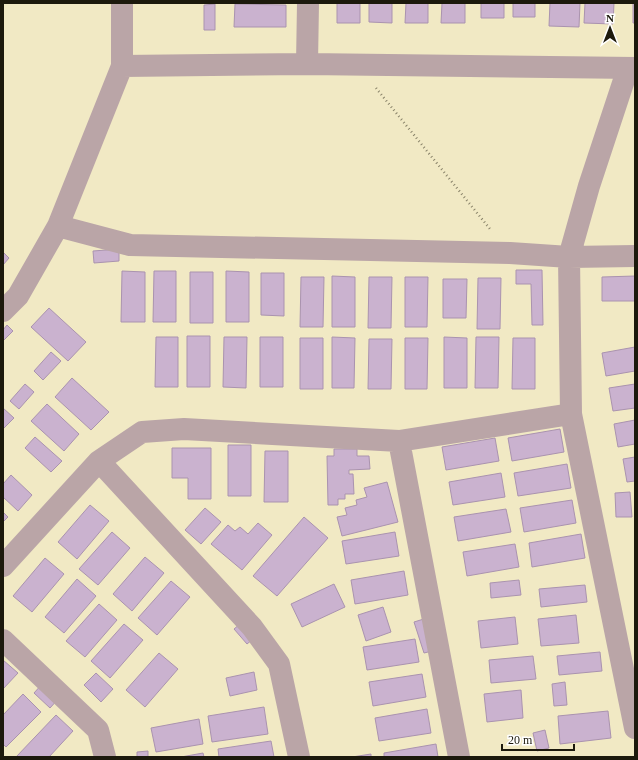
<svg xmlns="http://www.w3.org/2000/svg" width="638" height="760" viewBox="0 0 638 760" font-family="'Times New Roman',serif">
	<style>
		.building { fill: #cab2cf; stroke: #aa93af }
		.lines { fill: none; stroke-linecap: round; stroke-linejoin: round }
		.path { stroke: #888269; stroke-width: 2.5; stroke-dasharray: 1 3; stroke-linecap: butt }
		.minor { stroke: #baa5a7; stroke-width: 22 }
	</style>
	<rect width="100%" height="100%" fill="#f1e9c4"/>
	<!-- building -->
	<path class="building" d="M337 3H360V23H337Z
		M369 3H392V23L369 22Z
		M406 3H428V23H405Z
		M442 3H465V23H441Z
		M481 3H504V18H481Z
		M513 3H535V17H513Z
		M550 3H580L579 27 549 26Z
		M585 3H614L613 24 584 23Z
		M633 3H635V23H633Z
		M215 4V30H204V5Z
		M235 4 286 5V27H234Z
		M119 249V261L94 263 93 251Z
		M3 252 9 258 3 265Z
		M516 270H542L543 325H532L531 284H516Z
		M122 271 145 272V322H121Z
		M154 271H176V322H153Z
		M226 271 249 272V322H226Z
		M190 272H213V323H190Z
		M261 273H284V316L261 315Z
		M332 276 355 277V327H332Z
		M635 276V301H602V277Z
		M301 277H324L323 327H300Z
		M369 277H392L391 328H368Z
		M405 277H428L427 327H405Z
		M478 278H501L500 329H477Z
		M443 279H467L466 318H443Z
		M49 308 86 342 68 361 31 327Z
		M7 325 13 331 3 341V330Z
		M187 336H210V387H187Z
		M156 337H178V387H155Z
		M224 337H247L246 388 223 387Z
		M260 337H283V387H260Z
		M332 337 355 338 354 388H332Z
		M444 337 467 338V388H444Z
		M476 337H499L498 388H475Z
		M300 338H323V389H300Z
		M405 338H428L427 389H405Z
		M513 338H535V389H512Z
		M369 339H392L391 389H368Z
		M635 347V371L606 376 602 353Z
		M51 352 61 361 43 380 34 371Z
		M72 378 109 412 91 430 55 397Z
		M25 384 34 392 19 409 10 401Z
		M635 384V408L613 411 609 388Z
		M47 404 79 434 64 451 31 421Z
		M3 408 14 418 3 429Z
		M635 420V444L618 447 614 424Z
		M560 429 564 452 512 461 508 438Z
		M35 437 62 461 51 472 25 448Z
		M495 438 499 461 446 470 442 447Z
		M228 445H251V496H228Z
		M172 448H211V499H188V478H172Z
		M334 449H357V456H369L370 469 349 470V474H353L354 494H345V499H338V505H328L327 456H334Z
		M265 451H288V502H264Z
		M635 457V481L627 482 623 459Z
		M567 464 571 488 518 496 514 473Z
		M501 473 505 497 453 505 449 482Z
		M11 475 32 495 18 511 3 497V484Z
		M387 482 398 522 342 536 337 517 347 515 345 508 357 505 356 500 367 497 364 488Z
		M630 492 632 517H616L615 493Z
		M572 500 576 523 524 532 520 508Z
		M90 505 109 521 77 559 58 542Z
		M205 508 221 522 201 544 185 530Z
		M506 509 511 532 458 541 454 517Z
		M3 512 8 517 3 522Z
		M304 517 328 538 277 596 253 576Z
		M258 523 272 535 242 570 211 544 228 525 235 531 240 527 248 534Z
		M112 532 130 548 98 585 79 569Z
		M395 532 399 556 346 564 342 541Z
		M581 534 585 558 532 567 529 543Z
		M515 544 519 567 467 576 463 552Z
		M145 557 164 573 132 611 113 594Z
		M45 558 64 574 32 612 13 596Z
		M404 571 408 595 355 604 351 580Z
		M77 579 96 596 64 633 45 617Z
		M519 580 521 595 491 598 490 583Z
		M171 581 190 597 157 635 138 618Z
		M334 584 345 607 302 627 291 604Z
		M585 585 587 602 541 607 539 589Z
		M99 604 117 620 85 657 66 641Z
		M383 607 391 632 366 641 358 615Z
		M576 615 579 643 541 646 538 619Z
		M515 617 518 644 481 648 478 621Z
		M427 618 436 650 424 653 414 622Z
		M124 624 143 640 110 678 91 661Z
		M240 624 253 639 247 644 234 629Z
		M415 639 419 662 367 670 363 647Z
		M600 652 602 671 559 675 557 656Z
		M159 653 178 669 145 707 126 690Z
		M533 656 536 679 491 683 489 660Z
		M3 660 18 673 3 689Z
		M254 672 257 690 230 696 226 678Z
		M96 673 113 689 101 702 84 685Z
		M422 674 426 697 373 706 369 682Z
		M565 682 567 705 554 706 552 684Z
		M43 683 59 698 50 708 34 693Z
		M521 690 523 718 487 722 484 694Z
		M23 694 41 712 6 747 3 744V715Z
		M264 707 268 734 212 742 208 716Z
		M427 709 431 733 379 741 375 718Z
		M608 711 611 738 560 744 558 716Z
		M56 715 73 731 49 757H16Z
		M199 719 203 744 156 752 151 728Z
		M545 730 549 748 537 751 533 733Z
		M271 741 274 757H219L218 749Z
		M436 744 438 757H384V753Z
		M148 751V757H137V752Z
		M203 753 204 757H181Z
		M371 754V757H352Z"/>
	<g class="lines">
		<!-- path -->
		<path class="path" d="M376 88 490 229"/>
		<!-- minor -->
		<path class="minor" d="M307 64 308 3
			M122 66 307 64 635 68
			M628 68 589 186 569 257 571 414 635 728
			M58 226 130 245 510 253 569 257 635 256
			M3 311 18 296 58 226 122 66V3
			M399 441 459 757
			M99 461 252 627 279 664 299 757
			M3 566 99 461 142 432 184 429 399 441 571 414
			M3 640 98 730 105 757"/>
	</g>
	<!-- border -->
	<rect width="638" height="760" fill="none" stroke="#1c190c" stroke-width="8"/>
	<!-- north arrow -->
	<g transform="translate(610 28)" stroke="#ffffff" stroke-width="3" paint-order="stroke">
	<path d="M0-3L7 15L0 10L-7 15Z" fill="#1c190c"/>
	<text y="-6" font-size="11" font-weight="bold" text-anchor="middle" fill="#1c190c">N</text>
	</g>
	<!-- scale -->
	<path d="M502 744v6h72v-6" fill="none" stroke="#1c190c" stroke-width="2"/>
	<text x="508" y="744" font-size="12" fill="#1c190c" stroke="#ffffff" stroke-width="3" paint-order="stroke">20 m</text>
</svg>
